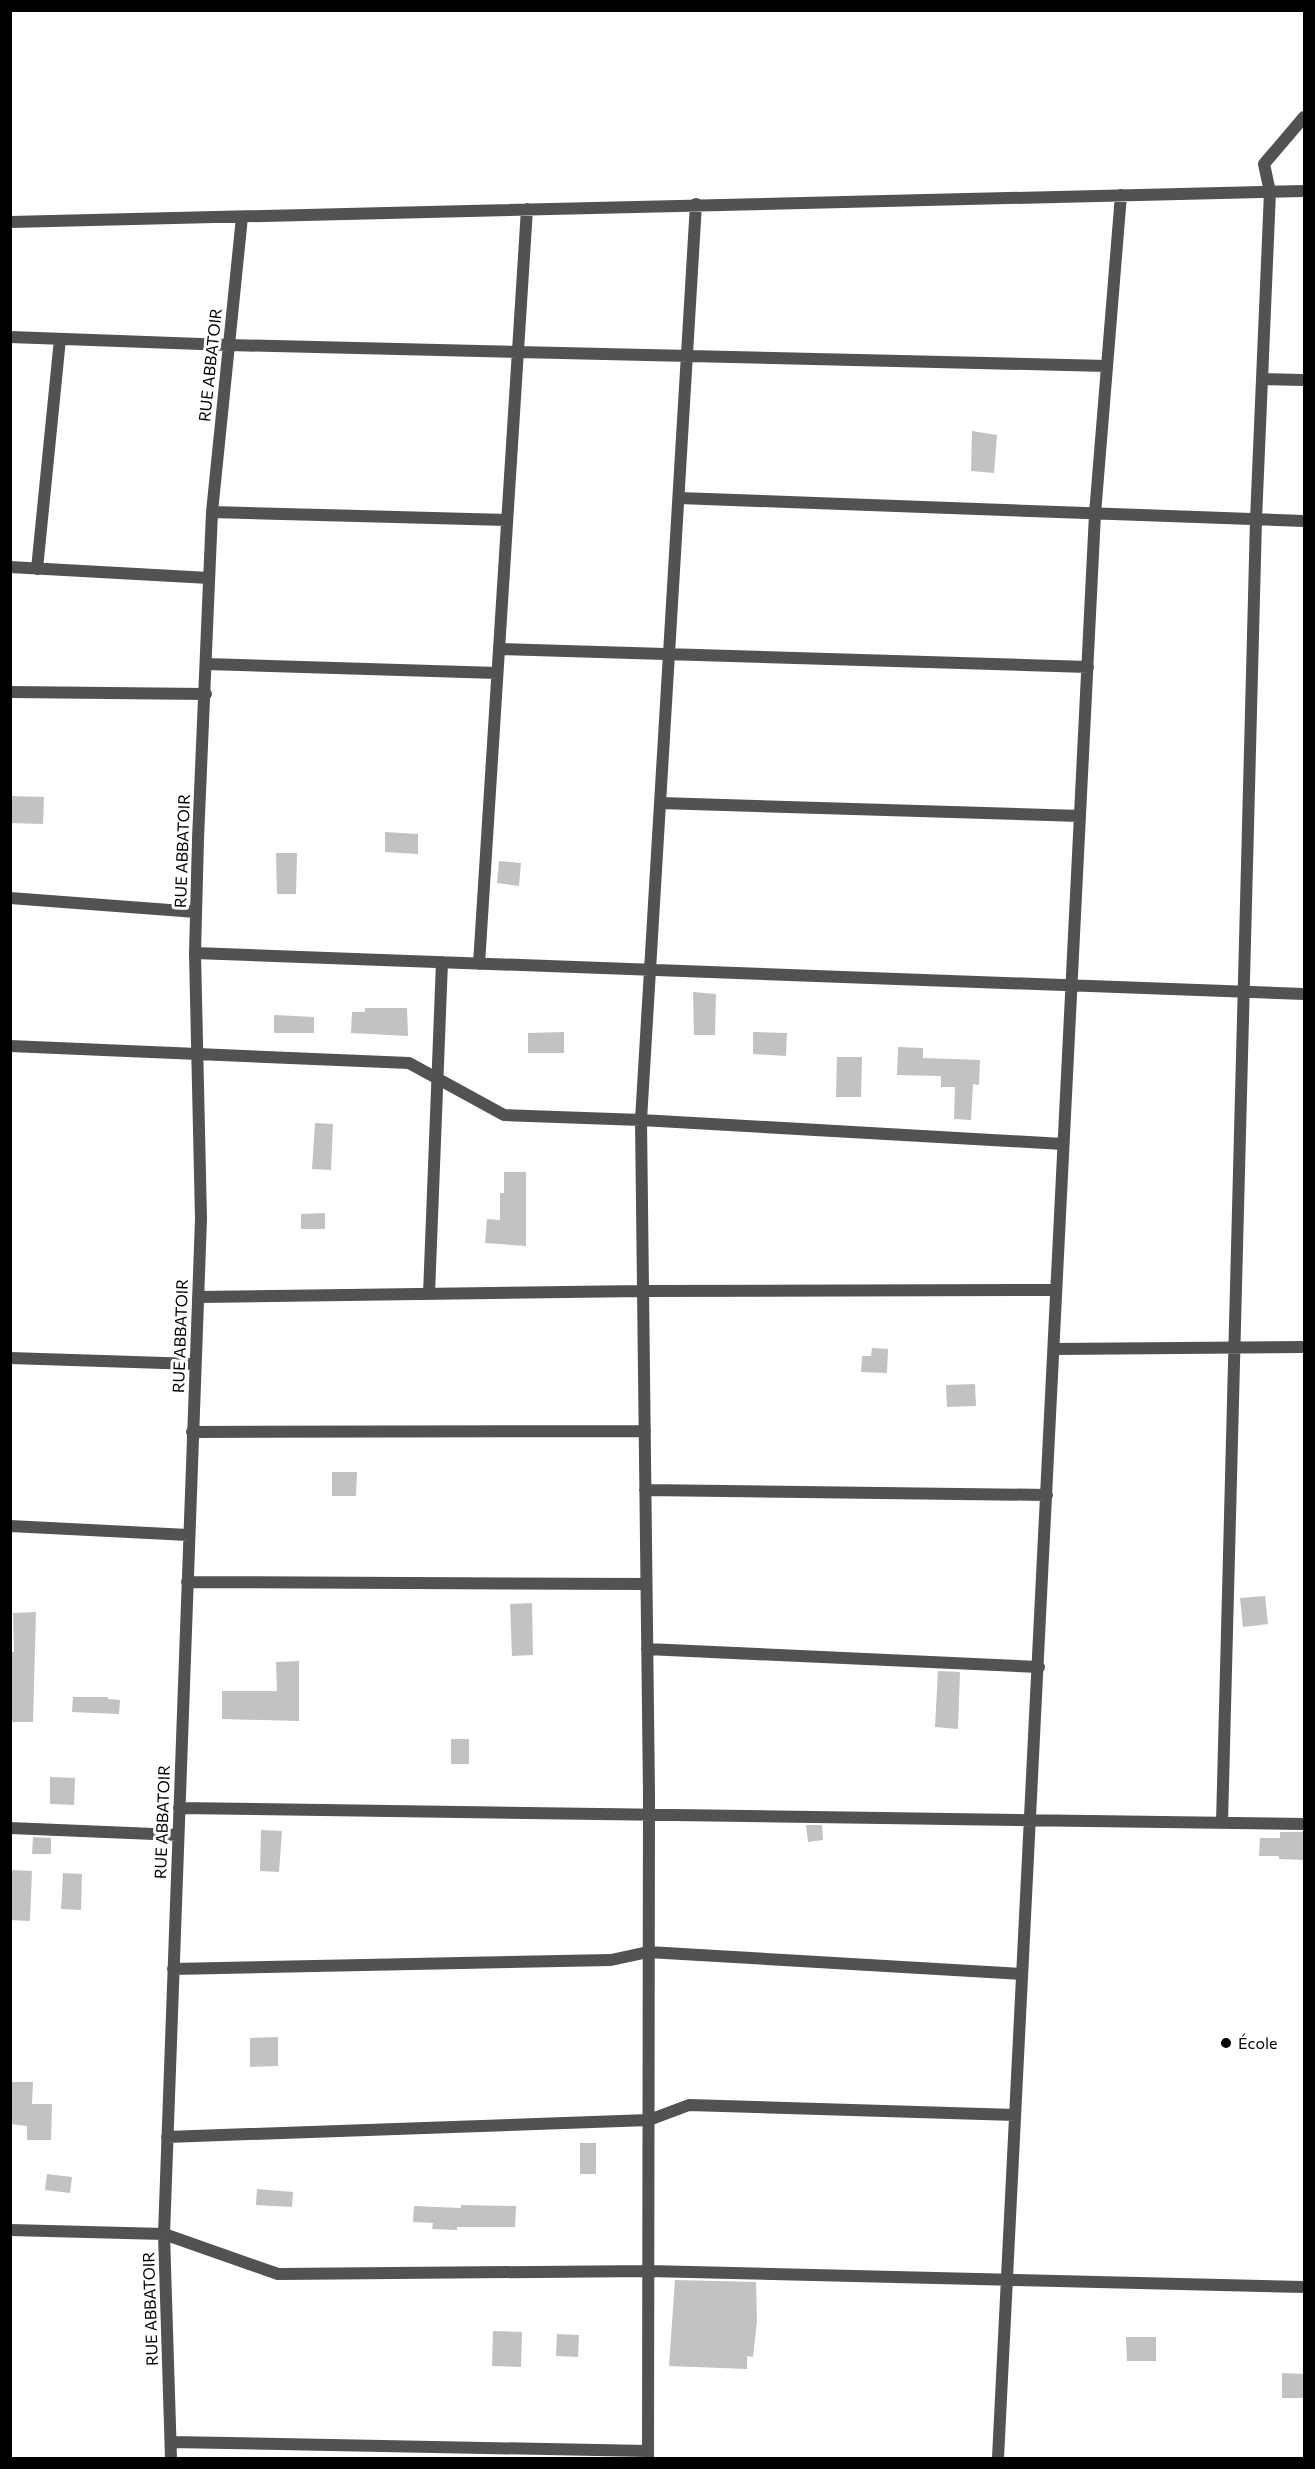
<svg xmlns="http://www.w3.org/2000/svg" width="1315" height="2469" viewBox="0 0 1315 2469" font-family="Commissioner,sans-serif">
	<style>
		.building { fill: #c2c2c2 }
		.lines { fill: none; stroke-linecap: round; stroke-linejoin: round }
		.minor { stroke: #525252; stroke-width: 12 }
		.poi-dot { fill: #000; stroke: #fff; stroke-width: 2 }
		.labels { text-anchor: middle; stroke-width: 6; stroke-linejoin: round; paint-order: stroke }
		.street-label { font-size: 16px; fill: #000; stroke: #fff }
		.poi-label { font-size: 16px; fill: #000; stroke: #fff; text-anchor: start }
	</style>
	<rect width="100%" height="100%" fill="#fff"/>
	<!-- building -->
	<path class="building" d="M972 431 997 435 994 473 971 471Z
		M10 796 44 797 43 824 10 823Z
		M385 832 418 834V854L385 852Z
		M276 853H297L296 894H277Z
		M499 861 521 863 519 886 497 883Z
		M693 992 716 994 715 1035H694Z
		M365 1008H407L408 1036 351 1033 352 1012H365Z
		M274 1015 314 1017V1033H274Z
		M564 1032V1053H528V1033Z
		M753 1032 787 1033 786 1056 753 1054Z
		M898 1047 923 1048V1058L980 1060 979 1085 973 1084 971 1120 954 1119 955 1087H941V1076L897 1075Z
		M837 1057H862L861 1097H836Z
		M315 1123 333 1124 331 1170 312 1169Z
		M504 1172H526V1246L485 1243 487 1219 500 1220V1193H504Z
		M325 1213V1229H301V1214Z
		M872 1348 888 1349 887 1373 861 1372 862 1356H871Z
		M975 1384 976 1406 947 1407 946 1385Z
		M332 1472H357L356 1496H332Z
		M1265 1596 1268 1624 1243 1627 1240 1598Z
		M532 1603 533 1655 512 1656 510 1604Z
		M36 1612 33 1722H10V1652H14L13 1613Z
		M299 1661V1721L222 1719V1691H277L276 1662Z
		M938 1671 960 1672 958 1729 935 1727Z
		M73 1697H108V1699L120 1700 119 1714 72 1712Z
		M451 1739H469V1764H451Z
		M50 1777 75 1778 74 1805 50 1804Z
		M806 1825H822L823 1840 808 1842Z
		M261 1830 282 1831 279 1872 260 1871Z
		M1280 1832H1305V1860L1279 1859V1856H1259L1260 1838H1280Z
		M33 1837 51 1838V1854H32Z
		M10 1870 32 1871 30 1921 10 1920Z
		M63 1873 82 1874 81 1910 61 1909Z
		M278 2037V2066L250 2067V2038Z
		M10 2082H33L32 2104H52L51 2140H27V2126L10 2124Z
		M580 2143H596V2174H580Z
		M47 2174 72 2177 70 2193 45 2190Z
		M257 2189 293 2192 292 2207 256 2205Z
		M461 2205 516 2206 515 2227H457V2230L432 2229 433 2223 413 2222 414 2206 461 2208Z
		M675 2280 756 2282 757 2321 753 2357 747 2356V2369L669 2366Z
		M493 2331 522 2332 521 2367 492 2366Z
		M557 2334 579 2335 578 2357 556 2356Z
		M1126 2337H1156V2361H1127Z
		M1282 2373 1305 2374V2398H1282Z"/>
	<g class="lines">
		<!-- minor -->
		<path class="minor" d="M10 222 1304 191
			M10 337 228 345 1107 366
			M1262 379 1304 380
			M679 498 1304 521
			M212 512 507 520
			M10 567 209 578
			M37 569 60 339
			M499 649 1088 667
			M206 664 497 673
			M10 692 206 694
			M660 803 1080 816
			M10 898 196 912
			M195 953 1304 994
			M479 964 527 209
			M10 1046 409 1063 504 1115 641 1120 1063 1144
			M429 1294 442 962
			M198 1297 643 1291 1056 1290
			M1054 1349 1304 1347
			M10 1358 195 1364
			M192 1432 645 1431
			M645 1490 1047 1495
			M10 1526 188 1535
			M187 1582 646 1584
			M647 1649 1039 1667
			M179 1808 1304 1824
			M1222 1823 1256 520 1270 192 1264 164 1304 117
			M10 1828 178 1835
			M173 1969 611 1960 648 1952 1022 1974
			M167 2137 649 2120 689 2105 1015 2115
			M10 2230 164 2234 278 2274 648 2271 1304 2287
			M171 2442 648 2451
			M171 2458 164 2234 201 1219 195 953 198 839 212 512 242 217
			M648 2458 649 1795 641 1120 696 204
			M998 2458 1095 514 1121 195"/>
	</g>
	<!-- markers -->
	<circle class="poi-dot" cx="1226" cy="2043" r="6"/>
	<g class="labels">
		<!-- street labels -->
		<g class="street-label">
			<text transform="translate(210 365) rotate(-84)" y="6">RUE ABBATOIR</text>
			<text transform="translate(182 851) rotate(-88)" y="6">RUE ABBATOIR</text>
			<text transform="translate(180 1336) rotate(-88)" y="6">RUE ABBATOIR</text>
			<text transform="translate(162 1822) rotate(-88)" y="6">RUE ABBATOIR</text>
			<text transform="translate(150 2309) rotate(-92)" y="6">RUE ABBATOIR</text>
		</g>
		<!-- poi labels -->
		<g class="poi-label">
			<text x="1238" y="2049">École</text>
		</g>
	</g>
	<!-- border -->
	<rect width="1315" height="2469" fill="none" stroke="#000000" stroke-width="24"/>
</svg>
